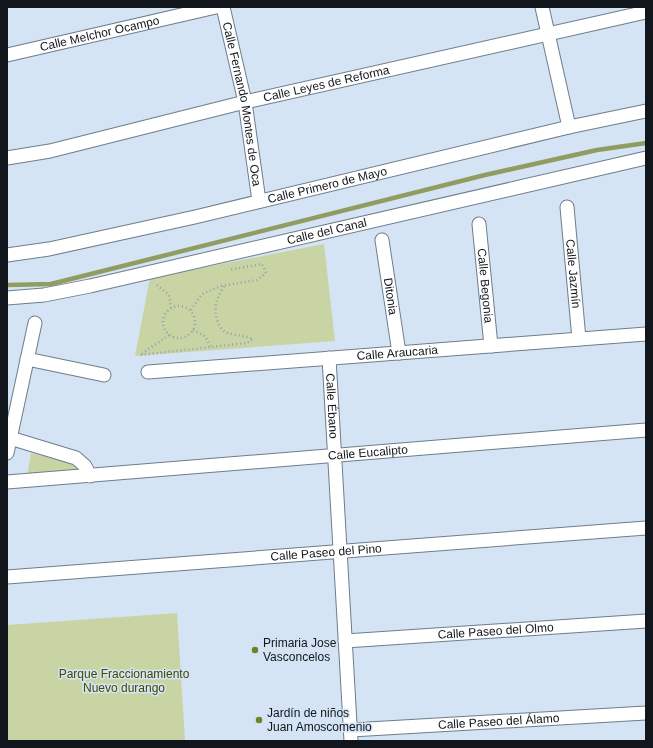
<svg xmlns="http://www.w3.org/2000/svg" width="653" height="748" viewBox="0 0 653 748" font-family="Helvetica,sans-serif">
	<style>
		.green { fill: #c9d4a4 }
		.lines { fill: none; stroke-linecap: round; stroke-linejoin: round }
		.stream { stroke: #909c61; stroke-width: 4.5 }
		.minor-casing { stroke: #6e7d8b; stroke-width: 15 }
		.path { stroke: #93a0ac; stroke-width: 2.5; stroke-dasharray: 1 3; stroke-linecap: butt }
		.minor { stroke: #fff; stroke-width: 13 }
		.poi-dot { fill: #71802e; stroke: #d4e4f4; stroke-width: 1.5 }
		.labels { text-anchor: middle; stroke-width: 3; stroke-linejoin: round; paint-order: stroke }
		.street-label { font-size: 12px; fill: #10161b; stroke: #d4e4f4 }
		.poi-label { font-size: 12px; fill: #10161b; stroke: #d4e4f4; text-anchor: start }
		.park-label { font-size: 12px; fill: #404a00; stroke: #d4e4f4 }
	</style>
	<rect width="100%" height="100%" fill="#d4e4f4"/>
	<!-- green -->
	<path class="green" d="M324 244 335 341 135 356 150 278Z
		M31 453 76 464 78 470 27 476Z
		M177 613 185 741H7V625Z"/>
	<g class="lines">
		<!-- stream -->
		<path class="stream" d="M7 285 51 284 485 175 597 150 646 143"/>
		<defs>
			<g id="minor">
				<path id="s1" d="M223 7 245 102 259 201"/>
				<path d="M542 7 569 127"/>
				<path id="s2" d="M7 55 216 7"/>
				<path id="s3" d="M7 158 50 151 245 102 646 12"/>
				<path id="s4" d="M567 207 579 339"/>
				<path id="s5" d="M479 224 491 346"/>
				<path id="s6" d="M382 240 399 353"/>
				<path id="s7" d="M7 255 49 249 195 217 569 127 646 111"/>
				<path id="s8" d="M7 298 44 295 90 286 646 158"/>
				<path id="s9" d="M329 358 351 741"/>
				<path d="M27 359 104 375"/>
				<path id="s10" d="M148 372 646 334"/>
				<path d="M10 438 76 458 85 466 90 476"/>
				<path d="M7 453 35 323"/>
				<path id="s11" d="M7 482 646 430"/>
				<path id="s12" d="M7 577 646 528"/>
				<path id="s13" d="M345 641 646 621"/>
				<path id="s14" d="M351 730 646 713"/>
			</g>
		</defs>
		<!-- minor casing -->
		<use href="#minor" class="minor-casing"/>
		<!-- path -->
		<path class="path" d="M157 285 169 295 171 308
			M163 322a16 16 0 1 1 32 0a16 16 0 1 1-32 0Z
			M191 310 202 294 221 286 257 280 266 273 262 264 229 270
			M193 330 205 336 211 347
			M169 335 140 355 247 343 253 339C245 335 237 336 228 333 217 330 213 310 217 300 219 295 222 290 224 286"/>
		<!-- minor -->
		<use href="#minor" class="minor"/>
	</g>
	<!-- markers -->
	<g class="poi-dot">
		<circle cx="255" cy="650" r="4"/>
		<circle cx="259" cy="720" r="4"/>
	</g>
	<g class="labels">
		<!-- street labels -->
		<g class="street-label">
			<text dy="4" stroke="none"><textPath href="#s2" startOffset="95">Calle Melchor Ocampo</textPath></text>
			<text dy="4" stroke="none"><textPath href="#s3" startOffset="328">Calle Leyes de Reforma</textPath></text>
			<text dy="4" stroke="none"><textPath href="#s1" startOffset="99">Calle Fernando Montes de Oca</textPath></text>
			<text dy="4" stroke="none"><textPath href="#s7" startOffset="328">Calle Primero de Mayo</textPath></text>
			<text dy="4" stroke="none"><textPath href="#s8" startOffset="327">Calle del Canal</textPath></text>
			<text dy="4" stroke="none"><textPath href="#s4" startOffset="67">Calle Jazmín</textPath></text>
			<text dy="4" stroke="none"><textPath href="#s5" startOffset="62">Calle Begonia</textPath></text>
			<text dy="4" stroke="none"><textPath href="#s6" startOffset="57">Ditonia</textPath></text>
			<text dy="4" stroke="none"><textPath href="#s10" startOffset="250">Calle Araucaria</textPath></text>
			<text dy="4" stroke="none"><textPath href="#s9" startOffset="48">Calle Ébano</textPath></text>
			<text dy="4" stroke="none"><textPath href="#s11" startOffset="362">Calle Eucalipto</textPath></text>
			<text dy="4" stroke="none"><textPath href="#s12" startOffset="320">Calle Paseo del Pino</textPath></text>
			<text dy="4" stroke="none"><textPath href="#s13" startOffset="151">Calle Paseo del Olmo</textPath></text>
			<text dy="4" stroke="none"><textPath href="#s14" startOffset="148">Calle Paseo del Álamo</textPath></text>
		</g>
		<!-- poi labels -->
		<g class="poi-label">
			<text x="263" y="647">Primaria Jose<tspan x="263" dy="14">Vasconcelos</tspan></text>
			<text x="267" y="717">Jardín de niños<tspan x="267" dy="14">Juan Amoscomenio</tspan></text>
		</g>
		<!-- park labels -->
		<g class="park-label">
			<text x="124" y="678">Parque Fraccionamiento<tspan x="124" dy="14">Nuevo durango</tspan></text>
		</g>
	</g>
	<!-- border -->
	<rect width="653" height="748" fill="none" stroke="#10161b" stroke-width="16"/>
</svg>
